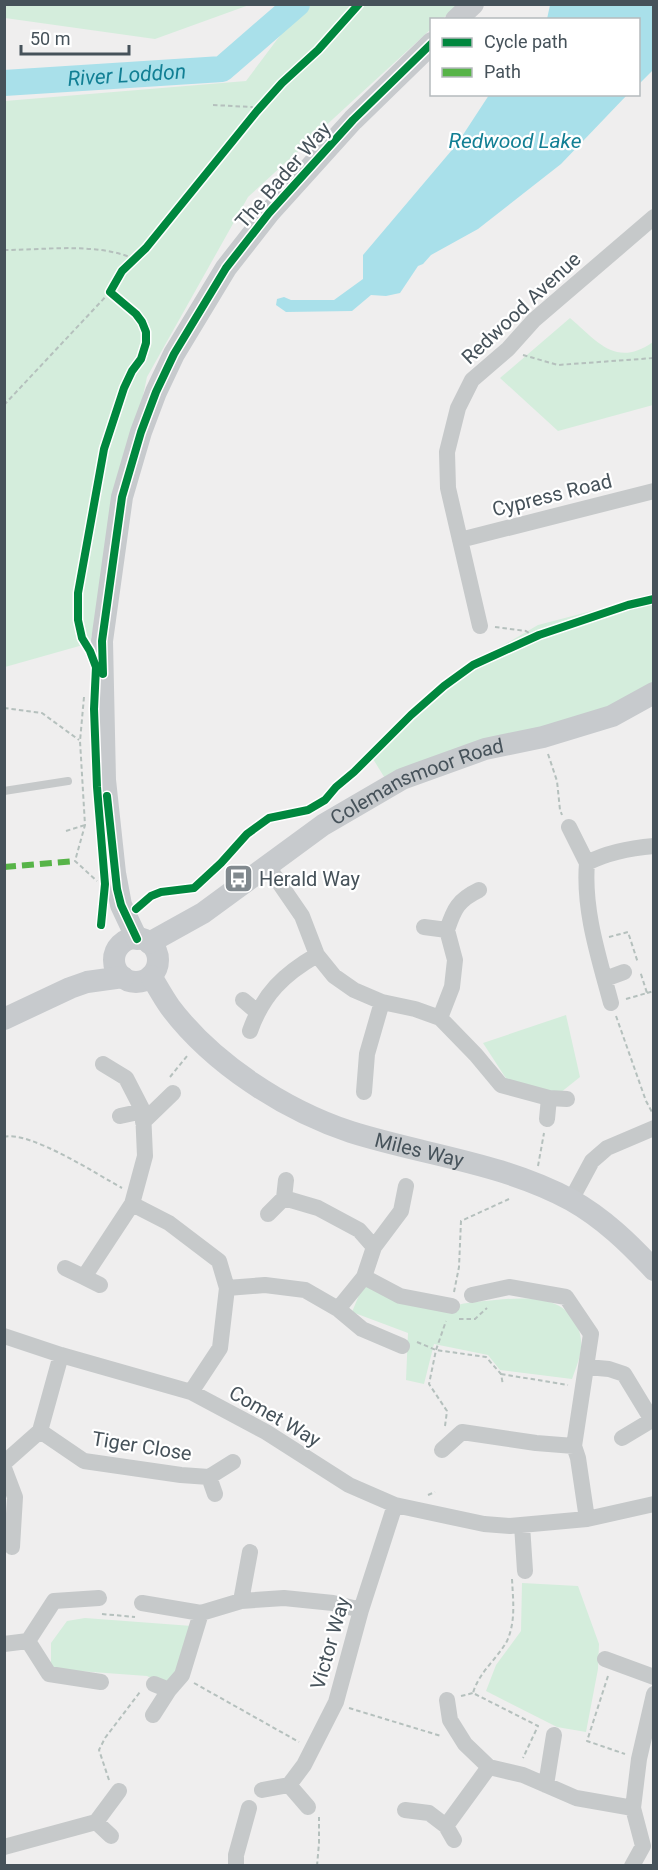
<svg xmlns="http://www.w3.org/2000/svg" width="658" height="1870" viewBox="0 0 658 1870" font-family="Roboto,sans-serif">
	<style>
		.green { fill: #d4eddc }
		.water { fill: #a9e0ea }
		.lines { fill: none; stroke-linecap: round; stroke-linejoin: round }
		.river { stroke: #a9e0ea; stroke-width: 26 }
		.path { stroke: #b5c0bd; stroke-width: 2; stroke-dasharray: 4.5 3; stroke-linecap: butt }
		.lane { stroke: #c6c9ca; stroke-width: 8 }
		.street { stroke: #c6c9ca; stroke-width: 16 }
		.secondary { stroke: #c7cacd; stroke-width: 22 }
		.quiet { stroke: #57b448; stroke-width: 6; stroke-dasharray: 12 6; stroke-linecap: butt }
		.cycleway-casing { stroke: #fff; stroke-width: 11 }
		.cycleway { stroke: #00873e; stroke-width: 8 }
		.labels { text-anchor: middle; stroke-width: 4.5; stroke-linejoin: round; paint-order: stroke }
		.street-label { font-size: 20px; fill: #46525a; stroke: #fff }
		.poi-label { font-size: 20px; fill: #46525a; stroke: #fff; text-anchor: start }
		.water-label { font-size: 21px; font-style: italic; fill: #117f94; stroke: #fff }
	</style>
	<rect width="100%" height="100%" fill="#efeeee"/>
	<!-- green -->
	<path class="green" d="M5 4H249V5L155 39 5 18Z
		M303 5H459L442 19 432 20 431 29 248 197 147 377 90 643 5 667V101L246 81Z
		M570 318C598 342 616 368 653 342V405L558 431 500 378Z
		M653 595V686L625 703 386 780 370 754 393 728 452 675 538 625Z
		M566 1015 580 1077 560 1093 509 1083 483 1043Z
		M364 1283 445 1309C463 1302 476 1302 495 1300 526 1297 571 1294 580 1334 584 1350 577 1365 572 1379L500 1370 488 1355 434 1344 424 1384 406 1380 408 1333 352 1312Z
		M522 1583 578 1586 599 1644 598 1669 586 1732 557 1727 486 1691 496 1665 521 1631Z
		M85 1618 192 1626 180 1672 167 1686 147 1676 51 1669V1643L67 1621Z"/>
	<!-- water -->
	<path class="water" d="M550 5H653V70L639 84 638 20 547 19Z
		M489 95H627L561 164 478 229 431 255 423 264 418 266 400 293 386 296 371 295 352 311 286 312 276 305 277 299 284 297 291 300H334L363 279V255L457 144Z"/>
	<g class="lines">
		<!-- river -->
		<path class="river" id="s1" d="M4 83 222 69 297 4"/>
		<!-- path -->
		<path class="path" d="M213 105 252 107 257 111
			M4 250C47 250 95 242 135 259
			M523 355 558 365 654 358
			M4 405 110 292
			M495 627 526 631 535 637
			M84 697 80 741 85 825 75 861 97 881
			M4 708 42 713 79 740
			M548 754 557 781 560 810 562 815
			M66 831 85 825
			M609 937 628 932 638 963
			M647 993 654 991
			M626 999 647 993 640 971
			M616 1016 646 1101 652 1112
			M170 1077 187 1056
			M4 1137C29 1130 98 1175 122 1188
			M538 1166 544 1133
			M454 1292 459 1267 461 1221 509 1199
			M459 1319H475L487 1308
			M417 1342 436 1350 486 1357 501 1374 503 1385
			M501 1374 568 1385
			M445 1426 447 1411 429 1384 436 1350 446 1321
			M428 1495 435 1492
			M512 1579C513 1600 516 1621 507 1641 497 1659 479 1672 473 1693L538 1726 523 1758
			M102 1614 135 1617
			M608 1676 587 1741 625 1754
			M194 1683 299 1742
			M461 1696 473 1693
			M349 1708 441 1736
			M109 1780 99 1750 105 1738 140 1692
			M317 1866 319 1843V1817"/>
		<!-- lane -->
		<path class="lane" d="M4 791 68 781"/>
		<!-- street -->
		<path class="street" d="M460 540 654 491
			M480 626 448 488 447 452 458 408 472 380 508 349 534 320 654 217
			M569 827 587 863
			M267 865 302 916 317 955 334 976 354 990 382 1002 415 1009 440 1018 476 1055 501 1085 549 1098 547 1119
			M424 927 447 930 455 960 452 987 440 1018
			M447 930C454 909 458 900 479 890
			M605 979 624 972
			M243 1000 257 1012
			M611 1003C599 958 583 910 587 863 608 852 630 848 654 846
			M250 1031C263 994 284 974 317 955
			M103 1064 126 1078 143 1111 145 1156 132 1204 169 1223 219 1261 227 1288 220 1348 191 1392
			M364 1092 367 1054 382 1002
			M549 1098 567 1099
			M120 1116 143 1111
			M143 1122 173 1093
			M284 1198 286 1180
			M571 1200 592 1161 607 1148 654 1128
			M268 1214 284 1198 318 1208 359 1230 374 1247 364 1277 338 1309
			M374 1247 401 1211 406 1186
			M65 1268 84 1277 132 1204
			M84 1277 100 1285
			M364 1277 400 1296 452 1306
			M227 1288 265 1285 305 1290 338 1309 362 1329 402 1346
			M472 1295 509 1287 566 1297 591 1334 574 1446 578 1458 587 1519
			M4 1336 61 1355 191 1392 266 1432 349 1485 395 1505 484 1524 510 1526 587 1519 654 1504
			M587 1367 609 1369 624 1374 652 1420 622 1438
			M40 1431 84 1461 181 1475 209 1477 215 1494
			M442 1450 462 1432 536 1443 574 1446
			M4 1463 40 1431 61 1355
			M4 1468 15 1497 12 1547
			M209 1477 233 1462
			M522 1525 525 1571
			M241 1601 250 1552
			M142 1603 201 1613 241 1601 284 1598 333 1603 361 1610
			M28 1641 54 1601 99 1598
			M4 1644 28 1641 49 1674 101 1682
			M605 1659 654 1677
			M154 1684 169 1690
			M447 1700 450 1720 465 1744 489 1767 523 1775 576 1798 633 1808
			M153 1715 169 1690 182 1675 201 1613
			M546 1785 554 1735
			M262 1790 289 1785
			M308 1807 289 1785 304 1765 336 1702 361 1610 395 1505
			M405 1810 429 1813 446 1826 489 1767
			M96 1822 119 1791
			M446 1826 454 1840
			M4 1847 96 1822 111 1836
			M236 1866V1855L249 1808
			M632 1866 643 1846 633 1808 639 1759 654 1694"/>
		<!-- secondary -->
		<g class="secondary">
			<path d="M456 20 473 4"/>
			<circle cx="136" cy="960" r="22"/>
			<path d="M137 939 121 905 115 873 105 780 102 641 122 497 141 432 156 392 174 354 226 268 269 213 353 120 432 43"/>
			<path id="s2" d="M149 943 203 913 323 825 402 779 485 749 543 737 612 716 654 693"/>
			<path id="s3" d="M151 976C157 986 163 997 170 1007 212 1063 284 1110 351 1132 424 1155 503 1163 571 1200 603 1218 629 1243 654 1270"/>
			<path d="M4 1019 70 988 87 982 123 977"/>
		</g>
		<!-- quiet -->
		<path class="quiet" d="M4 867 75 861"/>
		<defs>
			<path id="cycleway" d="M103 674 102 641 122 497 141 432 156 392 174 354 226 268 269 213 353 120 432 43
				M107 796 117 889 121 905 137 939
				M136 909 151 896 161 892 194 888 221 863 247 834 269 818 308 810 325 800 336 787 354 772 411 715 444 686 473 665 539 635 628 605 654 599
				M101 925 105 884 97 787 94 709 96 667 90 651 82 638 78 620V593L104 449 124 388 132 371 141 359 146 343V332L142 322 136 314 110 292 122 271 146 248 257 111 282 83 318 50 359 4"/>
		</defs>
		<!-- cycleway casing -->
		<use href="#cycleway" class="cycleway-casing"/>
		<!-- cycleway -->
		<use href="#cycleway" class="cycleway"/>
	</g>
	<!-- icons -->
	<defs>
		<symbol id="bus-square" viewBox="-11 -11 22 22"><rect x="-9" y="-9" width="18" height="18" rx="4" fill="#81898e" stroke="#fff"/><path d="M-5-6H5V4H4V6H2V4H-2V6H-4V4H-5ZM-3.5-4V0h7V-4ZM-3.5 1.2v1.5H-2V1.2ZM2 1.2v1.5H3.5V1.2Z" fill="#fff"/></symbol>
	</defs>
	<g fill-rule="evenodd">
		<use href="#bus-square" x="222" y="862" width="33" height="33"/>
	</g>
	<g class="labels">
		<!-- street labels -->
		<g class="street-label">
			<text transform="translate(283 175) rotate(-49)" y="7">The Bader Way</text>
			<text transform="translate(521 308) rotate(-43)" y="7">Redwood Avenue</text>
			<text transform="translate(552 495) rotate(-14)" y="7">Cypress Road</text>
			<text dy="7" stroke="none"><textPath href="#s2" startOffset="315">Colemansmoor Road</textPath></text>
			<text dy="7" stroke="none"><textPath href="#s3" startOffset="330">Miles Way</textPath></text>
			<text transform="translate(275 1416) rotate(30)" y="7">Comet Way</text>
			<text transform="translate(142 1446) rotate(9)" y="7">Tiger Close</text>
			<text transform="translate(330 1643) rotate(-74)" y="7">Victor Way</text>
		</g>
		<!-- poi labels -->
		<g class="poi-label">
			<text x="259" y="886">Herald Way</text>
		</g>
		<!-- water labels -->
		<g class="water-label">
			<text dy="7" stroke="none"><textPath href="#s1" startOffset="123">River Loddon</textPath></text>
			<text x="515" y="148">Redwood Lake</text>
		</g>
	</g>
	<!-- border -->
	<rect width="658" height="1870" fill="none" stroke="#46525a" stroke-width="12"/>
	<!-- legend -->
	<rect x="430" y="18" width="210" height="78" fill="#ffffff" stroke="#b5babd" stroke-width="1.5"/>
	<rect x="442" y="38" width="30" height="9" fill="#00873e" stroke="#b5babd" stroke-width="1.5"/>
	<text x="484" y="48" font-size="18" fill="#46525a">Cycle path</text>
	<rect x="442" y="68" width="30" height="9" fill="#57b448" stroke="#b5babd" stroke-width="1.5"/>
	<text x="484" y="78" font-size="18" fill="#46525a">Path</text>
	<!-- scale -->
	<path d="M21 45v9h108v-9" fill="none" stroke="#46525a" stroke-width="3"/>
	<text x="30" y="45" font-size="18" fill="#46525a" stroke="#ffffff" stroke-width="4.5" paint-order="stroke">50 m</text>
</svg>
